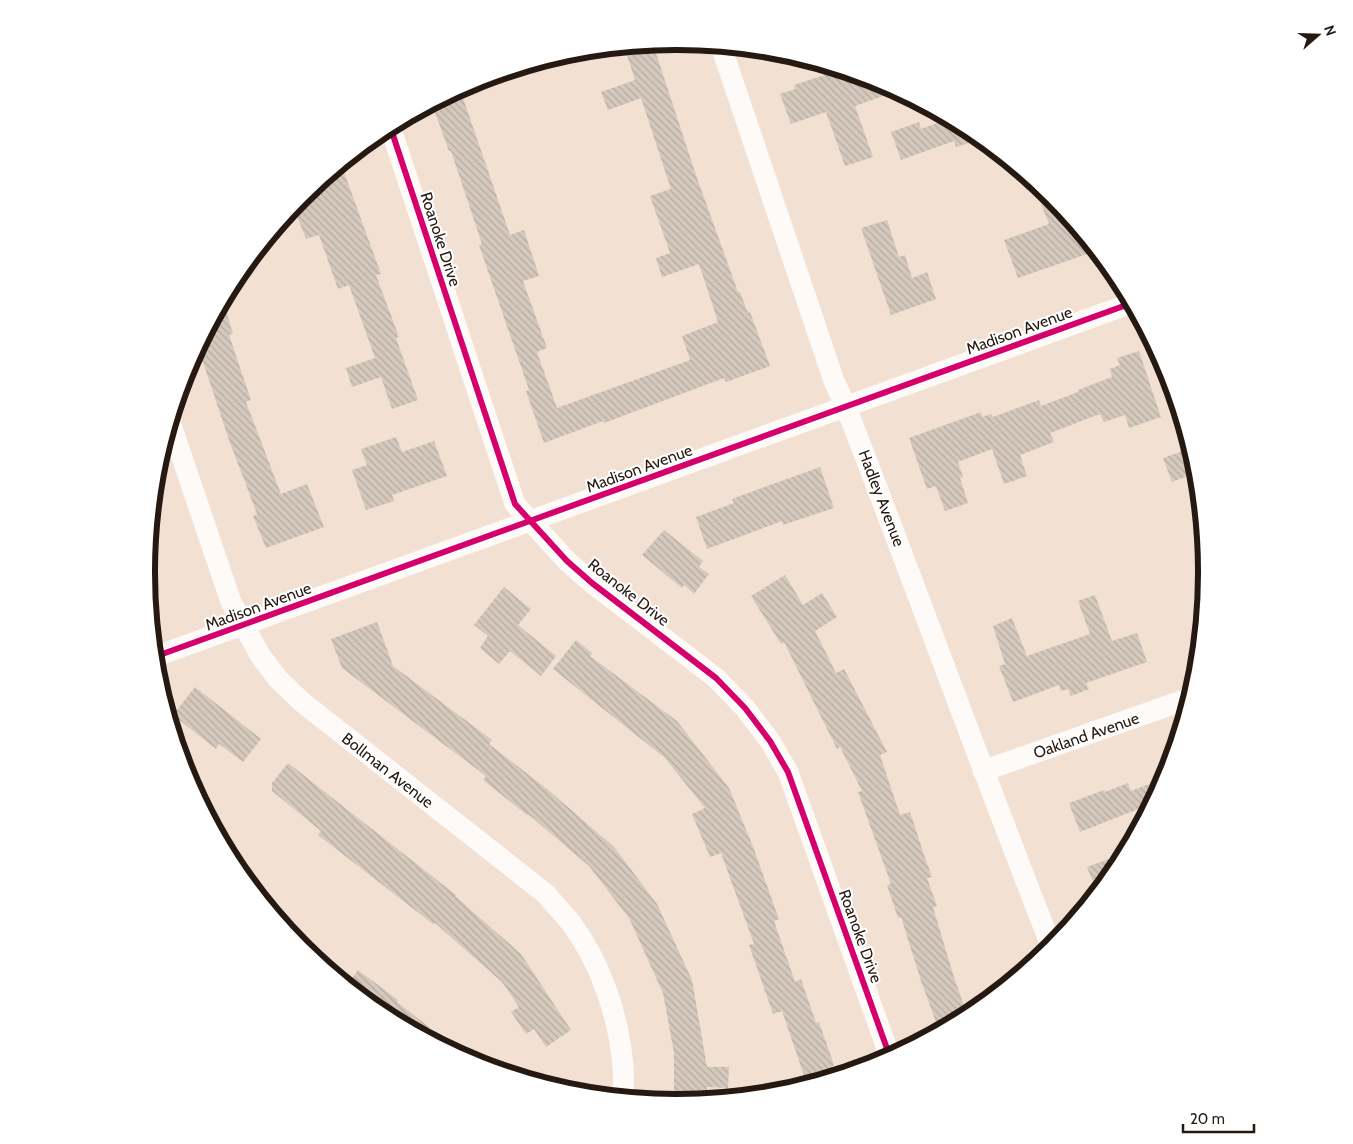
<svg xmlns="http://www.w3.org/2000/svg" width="1353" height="1144" viewBox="0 0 1353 1144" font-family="Cabin,sans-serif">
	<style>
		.building { fill: url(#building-back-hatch) }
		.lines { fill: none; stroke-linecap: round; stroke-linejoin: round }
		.minor { stroke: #fdfaf8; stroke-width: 21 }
		.cycleway-casing { stroke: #fff; stroke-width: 9 }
		.cycleway { stroke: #d6006c; stroke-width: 6 }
		.labels { text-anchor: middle; stroke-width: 4; stroke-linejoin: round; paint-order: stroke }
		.street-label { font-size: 16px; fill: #251911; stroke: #fff }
		.rim { fill: none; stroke: #251911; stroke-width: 6 }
	</style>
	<defs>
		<pattern id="building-back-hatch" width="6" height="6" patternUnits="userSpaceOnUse" patternTransform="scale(1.25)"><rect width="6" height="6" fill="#d5c8bd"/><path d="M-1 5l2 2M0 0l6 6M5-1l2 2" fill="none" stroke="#b7aba1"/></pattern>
	</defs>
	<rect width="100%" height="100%" fill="#f2e0d3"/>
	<!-- building -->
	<path class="building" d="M653 44 696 175 738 292H740L748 313 750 312 770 366 726 382 724 378 604 423 603 421 544 443 526 391 529 390 479 245 482 244 451 151H449L432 104 460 89 510 235 524 230 539 276 523 281 547 348 537 352 557 408 690 360 682 336 718 322 699 264 662 277 656 258 670 253 650 196 671 189 641 98 608 110 601 92 635 80 624 46Z
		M840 70 880 82 897 91 855 106 873 157 845 166 826 112 791 124 780 94 795 89 794 85Z
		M945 116 972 131 981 139 956 147 954 141 901 160 891 132 919 122 921 129 946 120Z
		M341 164 381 274 376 275 399 337 396 338 418 400 392 409 381 377 352 387 346 368 375 358 349 285 338 289 319 235 306 239 293 206 301 196Z
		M1032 181 1052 197 1096 251 1018 278 1004 240 1049 224Z
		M887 220 899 257 905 255 912 278 927 272 936 299 891 315 861 228Z
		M223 301 233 334 229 335 251 400 246 402 281 494 307 484 324 527 266 548 253 516 257 514 229 440 198 347Z
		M1139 351 1161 417 1129 428 1125 415 1104 422 1100 414 1050 433 1054 442 1020 455 1027 476 1004 484 992 449 958 462 963 477 960 478 968 503 945 511 936 486 927 489 909 438 981 412 982 417 991 414 993 417 1039 400 1041 406 1078 392V390L1112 377 1110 369 1120 365 1117 358Z
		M396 437 402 452 434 441 447 476 392 495 394 501 366 510 352 470 367 465 361 449Z
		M1186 450 1195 473 1172 482 1163 458Z
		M820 467 834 508 783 525 782 521 707 549 696 517 734 503 732 499Z
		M664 530 703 561 699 567 709 574 694 594 684 585 682 588 642 555Z
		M785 575 803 605 822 593 837 617 815 631 836 673 844 669 887 752 880 755 900 815 910 812 924 855 932 877 927 878 937 906 933 907 952 971 967 1015 939 1030 921 981 901 917 898 918 887 885 891 884 858 792 862 791 840 747 837 749 784 642 781 644 751 596Z
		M504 587 531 609 518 625 556 656 541 676 510 651 499 664 480 648 488 636 474 625Z
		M1095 595 1112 641 1137 633 1147 662 1086 683 1089 689 1071 696 1068 689 1061 691 1059 685 1013 702 999 666 1005 664 993 626 1012 618 1027 656 1090 634 1078 601Z
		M377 622 393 666 492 740 489 744 547 789 614 847 657 904 692 980 707 1067H729L728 1088 707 1087 706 1100 674 1103V1053L663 993 629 918 589 866 528 814 527 815 483 780 486 776 342 668 331 639Z
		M576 640 592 653 590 656 677 721 729 788 752 844 779 919 774 921 795 982 801 979 816 1023 819 1022 834 1065 832 1066 835 1076 807 1084 782 1011 773 1014 749 945 754 944 721 853 710 857 692 814 705 808 665 758 553 669Z
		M195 687 261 739 243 762 219 744 216 749 173 715Z
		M288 763 456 895 455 896 521 954 571 1030 546 1047 534 1029 526 1034 511 1012 519 1007 502 982 435 923 433 924 318 835 321 831 272 791V783Z
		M1165 778 1151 804 1080 832 1069 803 1104 790 1105 792 1128 783 1131 791Z
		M1125 853 1118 867 1097 892 1087 867Z
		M358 970 398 1000 397 1002 429 1027 423 1036 381 1013 347 985Z"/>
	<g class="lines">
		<!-- minor -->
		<path class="minor" d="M721 46 834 381 846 407C916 587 981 768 1052 948
			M390 126 515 504 567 561 592 583 716 678 745 708 770 741 788 772 890 1057
			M170 422 231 602 260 655 278 679 302 702 546 894C554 904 563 913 571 923 601 963 619 1017 623 1067 624 1077 623 1087 624 1098
			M154 657 1132 303
			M983 771 1190 698"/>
		<defs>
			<path id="cycleway" d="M390 126 515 504 567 561 592 583 716 678 745 708 770 741 788 772 890 1057
				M154 657 1132 303"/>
		</defs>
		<!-- cycleway casing -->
		<use href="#cycleway" class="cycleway-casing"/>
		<!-- cycleway -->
		<use href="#cycleway" class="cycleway"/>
	</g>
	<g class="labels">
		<!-- street labels -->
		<g class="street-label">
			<text transform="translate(441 239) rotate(72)" y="6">Roanoke Drive</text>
			<text transform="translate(1019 330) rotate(-20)" y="6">Madison Avenue</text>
			<text transform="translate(639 468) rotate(-20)" y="6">Madison Avenue</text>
			<text transform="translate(882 498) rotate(69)" y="6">Hadley Avenue</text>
			<text transform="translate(629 592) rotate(38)" y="6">Roanoke Drive</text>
			<text transform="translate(258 606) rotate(-20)" y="6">Madison Avenue</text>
			<text transform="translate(1086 735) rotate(-19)" y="6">Oakland Avenue</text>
			<text transform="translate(388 770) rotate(38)" y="6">Bollman Avenue</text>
			<text transform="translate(861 936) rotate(70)" y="6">Roanoke Drive</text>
		</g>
	</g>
	<!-- crop -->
	<path d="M0 0H1353V1144H0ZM676 50H677A521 521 0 0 1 1198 571V573A521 521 0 0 1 677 1094H676A521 521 0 0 1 155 573V571A521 521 0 0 1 676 50Z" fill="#fff" fill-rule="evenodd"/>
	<path class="rim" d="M676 50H677A521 521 0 0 1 1198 571V573A521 521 0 0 1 677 1094H676A521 521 0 0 1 155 573V571A521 521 0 0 1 676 50Z"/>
	<!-- north arrow -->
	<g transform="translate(1318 35) rotate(70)" stroke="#ffffff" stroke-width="4" paint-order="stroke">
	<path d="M0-4L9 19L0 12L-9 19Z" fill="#251911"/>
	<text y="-8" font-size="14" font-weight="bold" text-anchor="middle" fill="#251911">N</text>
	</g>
	<!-- scale -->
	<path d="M1183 1124v8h71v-8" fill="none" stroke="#251911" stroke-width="2.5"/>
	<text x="1190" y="1124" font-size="15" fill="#251911" stroke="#ffffff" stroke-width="4" paint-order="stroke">20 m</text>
</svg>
